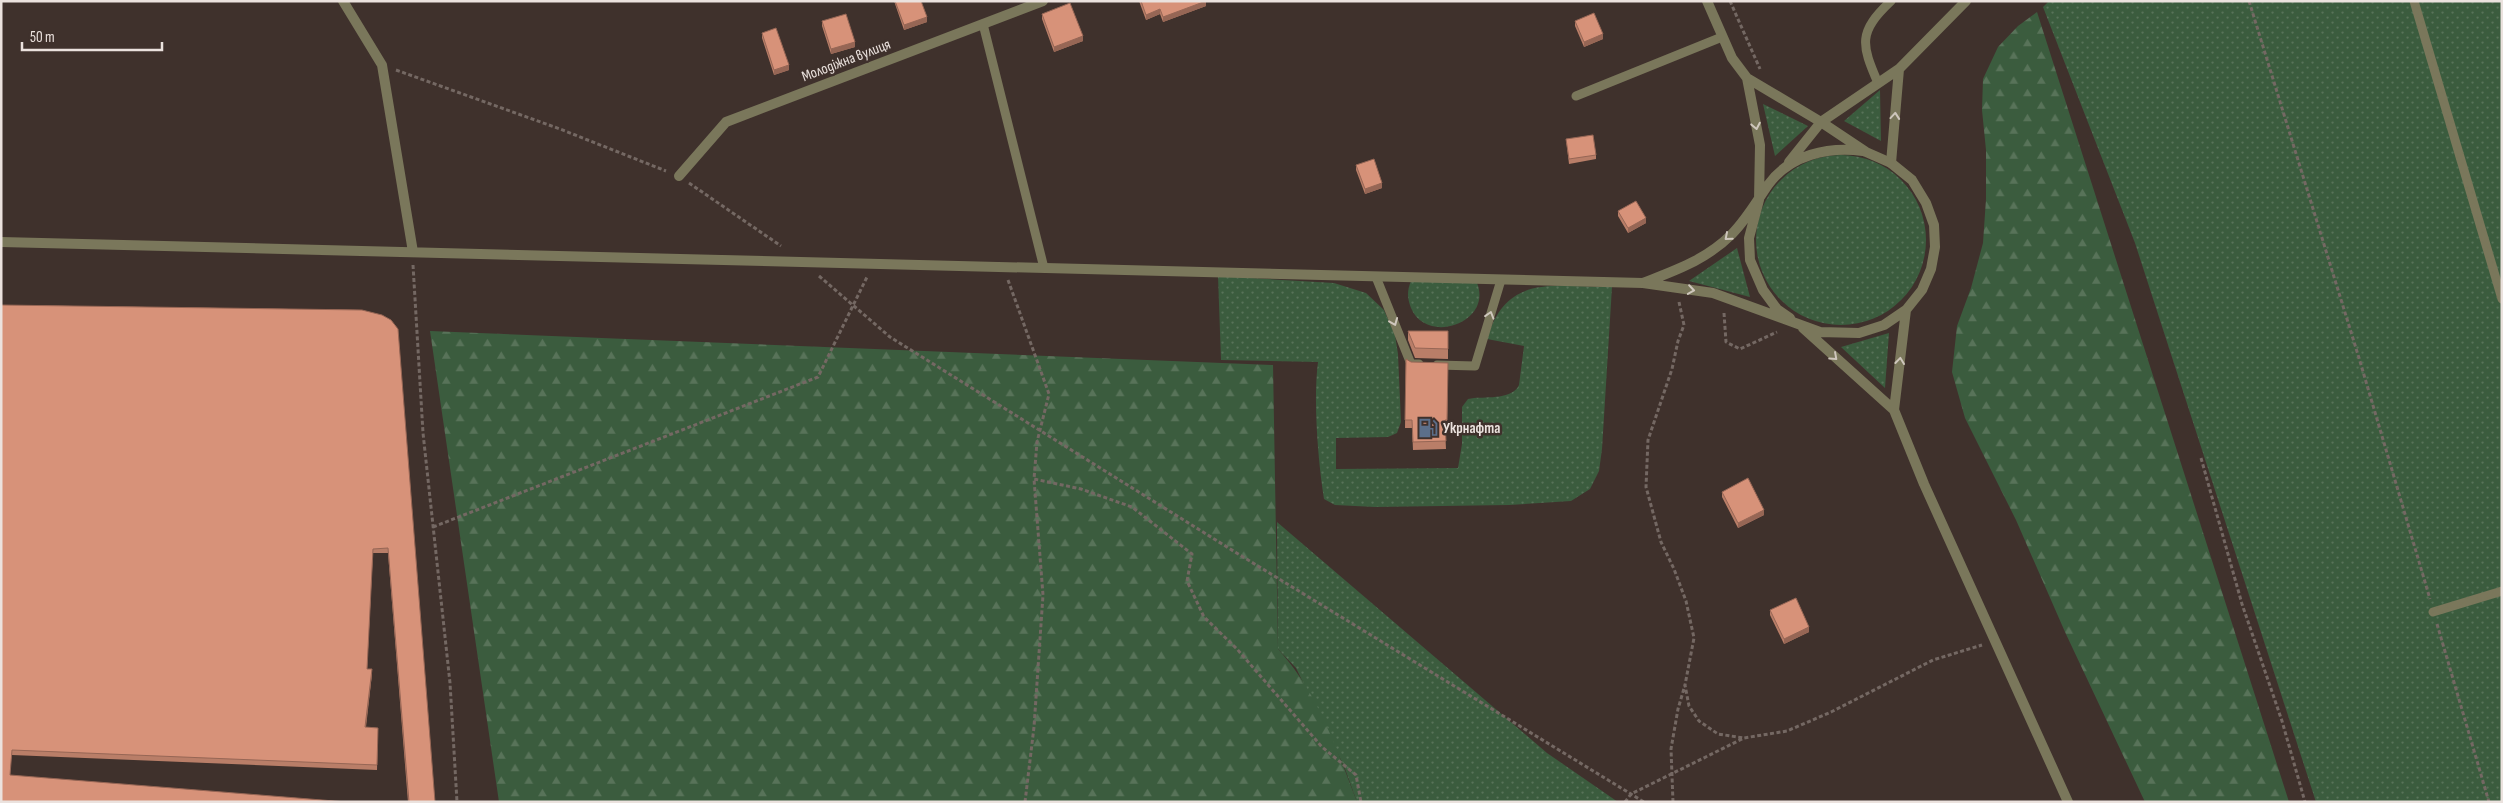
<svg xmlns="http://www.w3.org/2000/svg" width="2503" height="803" viewBox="0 0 2503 803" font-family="'Sofia Sans Condensed',sans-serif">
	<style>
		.grass { fill: url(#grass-dots) }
		.forest { fill: url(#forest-firs) }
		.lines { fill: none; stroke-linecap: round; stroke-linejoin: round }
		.path { stroke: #746863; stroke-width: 3; stroke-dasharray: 4 2.5; stroke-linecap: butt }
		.service { stroke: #7a775b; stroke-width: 9 }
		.minor { stroke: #7a775b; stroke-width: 10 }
		.tertiary { stroke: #7a775b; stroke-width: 10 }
		.wall { fill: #b97e68 }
		.shaded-wall { fill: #966655 }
		.building { fill: #d79279; stroke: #966655 }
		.oneway { stroke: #cfc7bd }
		.labels { text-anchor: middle; stroke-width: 5; stroke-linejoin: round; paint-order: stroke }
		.street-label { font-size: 15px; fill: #ebe2de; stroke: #3f312c }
		.poi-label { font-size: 15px; font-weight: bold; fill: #ebe2de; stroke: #3f312c; text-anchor: start }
	</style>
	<defs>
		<pattern id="grass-dots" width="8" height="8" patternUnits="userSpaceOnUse" patternTransform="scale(1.25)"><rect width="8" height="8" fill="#3b5c3e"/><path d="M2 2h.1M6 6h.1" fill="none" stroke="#587359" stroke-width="1.8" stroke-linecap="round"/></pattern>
		<pattern id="forest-firs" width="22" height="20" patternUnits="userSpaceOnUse" patternTransform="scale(1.25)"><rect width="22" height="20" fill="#3b5c3e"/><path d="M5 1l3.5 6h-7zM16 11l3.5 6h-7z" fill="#587359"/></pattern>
	</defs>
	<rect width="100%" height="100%" fill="#3f312c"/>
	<!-- grass -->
	<path class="grass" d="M2049 1H2502V802H2316L2135 243 2043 7Z
		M1880 90 1881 141 1844 121Z
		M1763 104 1808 126 1775 156Z
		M1756 240a85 85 0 1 1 170 0a85 85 0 1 1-170 0Z
		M1737 248 1750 297 1689 281Z
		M1218 276 1334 283 1366 293 1384 310 1395 335 1398 354 1401 422 1397 433 1388 437 1336 438V469L1458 468 1462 444V407L1468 399 1474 398C1488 397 1513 399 1519 385L1524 346 1487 339C1507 271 1556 288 1612 287L1602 449 1599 471 1590 489 1571 501 1509 505 1375 507 1335 505 1324 499C1318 461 1313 400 1318 362L1221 360Z
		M1411 281 1477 283C1493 322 1427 346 1411 308 1407 297 1407 291 1411 281Z
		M1889 333 1885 388 1841 347Z
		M1277 522 1547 753 1618 802H1357L1344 766 1296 668 1278 649Z"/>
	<!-- forest -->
	<path class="forest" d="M2037 12 2289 802H2145L2065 632 2016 520 1965 418 1952 372 1957 326 1971 288 1983 243 1986 199V150L1982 110 1983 79 1998 47 2018 26Z
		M430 331 1273 365 1278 649C1318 693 1336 747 1357 802H499Z"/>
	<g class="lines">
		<!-- path -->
		<path class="path" d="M1730 1 1760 69
			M2249 1 2359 358 2430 599
			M396 70 560 129 666 171
			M689 183 781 246
			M413 265 423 433 450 683 457 802
			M819 276 890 337 1235 552 1644 802
			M1008 280 1049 394 1037 442 1034 479 1081 489 1132 507 1192 554 1187 581 1204 617 1237 649 1322 747 1356 775 1361 802
			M1679 302 1684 325 1678 341 1672 369 1648 440 1646 487 1661 542 1674 569 1686 601 1694 638 1685 685 1689 706 1699 721 1718 734 1744 738
			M1724 313 1726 342 1740 349 1777 332
			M2201 458 2242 604 2282 721 2305 802
			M433 527 818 377 867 277
			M2437 624 2489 802
			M1025 802 1034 727 1043 595 1034 479
			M1625 802 1631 794 1744 738 1787 731 1831 712 1933 660 1982 645
			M1673 802 1671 749 1678 709 1685 685"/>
		<!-- service -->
		<path class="service" d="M2414 1 2502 299
			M983 24 1044 268
			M1878 83C1861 44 1858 32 1891 1
			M1576 96 1722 37
			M1376 277 1411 364H1419
			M1437 365 1475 366 1501 280
			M2433 612 2502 591"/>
		<!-- minor -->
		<path class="minor" d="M1821 122 1899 69 1966 1
			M1891 163 1899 69
			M679 176 726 122 1043 1"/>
		<!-- tertiary -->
		<path class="tertiary" d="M343 1 382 65 413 252
			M1747 78 1760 145 1759 200 1749 238 1750 260 1763 290 1777 309 1790 318
			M1789 162 1821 122
			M1 242 1643 283 1713 293 1820 332 1859 333 1884 325 1906 310 1922 290 1931 269 1935 247 1934 225 1926 203 1912 180 1891 163 1866 152 1821 122 1747 78 1732 58 1707 1
			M1643 283C1676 270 1706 260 1732 234 1746 220 1757 201 1768 185 1789 155 1829 146 1863 151
			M1803 328 1894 410 1924 484 2068 802
			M1894 410 1906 310"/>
	</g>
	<!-- wall -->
	<path class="wall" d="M894 1H921L927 22 904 30Z
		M1139 1H1206V6L1163 22 1160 14 1146 20Z
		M1042 14 1083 41 1054 52 1042 19Z
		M822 21 855 47 831 54 822 26Z
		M1575 21 1603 39 1584 47 1575 26Z
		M762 33 789 70 774 75 762 38Z
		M1566 139 1596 155V159L1569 164Z
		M1356 165 1382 188 1365 194 1356 170Z
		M1618 211 1646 223 1628 233 1618 216Z
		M1 305 362 310 435 802H408L388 553H373L367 669 372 674 366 727 378 728 377 770 12 755 1 802Z
		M1408 331H1448V359L1415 358 1408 340Z
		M1406 359 1411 362 1448 363 1447 428H1445L1446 449 1413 450 1412 428H1405Z
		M1722 492 1764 515 1738 528 1722 497Z
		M1770 610 1809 632 1784 644 1770 615Z"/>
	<!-- shaded-wall -->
	<path class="shaded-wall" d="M1206 1V6L1163 22V17Z
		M1160 9V14L1146 20V15Z
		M927 17V22L904 30V25Z
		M1603 34V39L1584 47V42Z
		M1083 36V41L1054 52V47Z
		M855 42V47L831 54V49Z
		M789 65V70L774 75V70Z
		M1382 183V188L1365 194V189Z
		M1646 218V223L1628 233V228Z
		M1764 510V515L1738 528V523Z
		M1809 627V632L1784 644V639Z
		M372 669V674L365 732V727Z"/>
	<!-- building -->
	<path class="building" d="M895 1H921L927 17 904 25Z
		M1141 1H1206L1163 17 1160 9 1146 15Z
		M1070 3 1083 36 1054 47 1042 14Z
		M1594 13 1603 34 1584 42 1575 21Z
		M846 14 855 42 831 49 822 21Z
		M776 28 789 65 774 70 762 33Z
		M1593 135 1596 155 1569 159 1566 139Z
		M1374 159 1382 183 1365 189 1356 165Z
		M1636 201 1646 218 1628 228 1618 211Z
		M1 305 362 310 382 315 391 320 398 329 435 802H409L388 548 373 549 367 669H372L365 727 378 728 377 765 12 750 10 775 347 802H1Z
		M1408 331H1448V349L1415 348Z
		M1406 359 1411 362 1448 363 1447 420H1445L1446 441 1413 442 1412 420H1405Z
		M1748 478 1764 510 1738 523 1722 492Z
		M1796 598 1809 627 1784 639 1770 610Z"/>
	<!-- one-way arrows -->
	<defs><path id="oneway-chevron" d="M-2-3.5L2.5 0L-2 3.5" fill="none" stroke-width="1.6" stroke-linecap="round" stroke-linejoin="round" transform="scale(1.25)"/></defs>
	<g class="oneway">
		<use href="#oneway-chevron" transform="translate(1895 116) rotate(-85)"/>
		<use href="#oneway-chevron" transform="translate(1756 126) rotate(79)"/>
		<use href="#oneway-chevron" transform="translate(1728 237) rotate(139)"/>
		<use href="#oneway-chevron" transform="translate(1691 290) rotate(8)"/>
		<use href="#oneway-chevron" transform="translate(1490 315) rotate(-73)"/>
		<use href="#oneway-chevron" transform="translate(1394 322) rotate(68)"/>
		<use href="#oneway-chevron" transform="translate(1834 357) rotate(42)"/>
		<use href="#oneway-chevron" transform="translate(1900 361) rotate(-83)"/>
	</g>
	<!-- icons -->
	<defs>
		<symbol id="fuel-bare" viewBox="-9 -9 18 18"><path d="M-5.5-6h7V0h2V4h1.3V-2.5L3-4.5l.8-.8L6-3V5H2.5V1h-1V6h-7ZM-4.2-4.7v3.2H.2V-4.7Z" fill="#5c6f8a" stroke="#3f312c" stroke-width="2.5" paint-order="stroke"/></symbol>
	</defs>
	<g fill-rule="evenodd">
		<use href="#fuel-bare" x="1414" y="414" width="28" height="28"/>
	</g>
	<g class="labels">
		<!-- street labels -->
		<g class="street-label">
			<text transform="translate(846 60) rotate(-21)" y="5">Молодіжна вулиця</text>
		</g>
		<!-- poi labels -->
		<g class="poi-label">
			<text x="1443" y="433">Укрнафта</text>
		</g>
	</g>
	<!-- border -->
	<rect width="2503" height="803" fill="none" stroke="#ebe2de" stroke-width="5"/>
	<!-- scale -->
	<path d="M22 42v8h140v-8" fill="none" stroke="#ebe2de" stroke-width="2.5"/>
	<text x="30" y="42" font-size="15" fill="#ebe2de" stroke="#3f312c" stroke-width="4" paint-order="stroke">50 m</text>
</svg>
